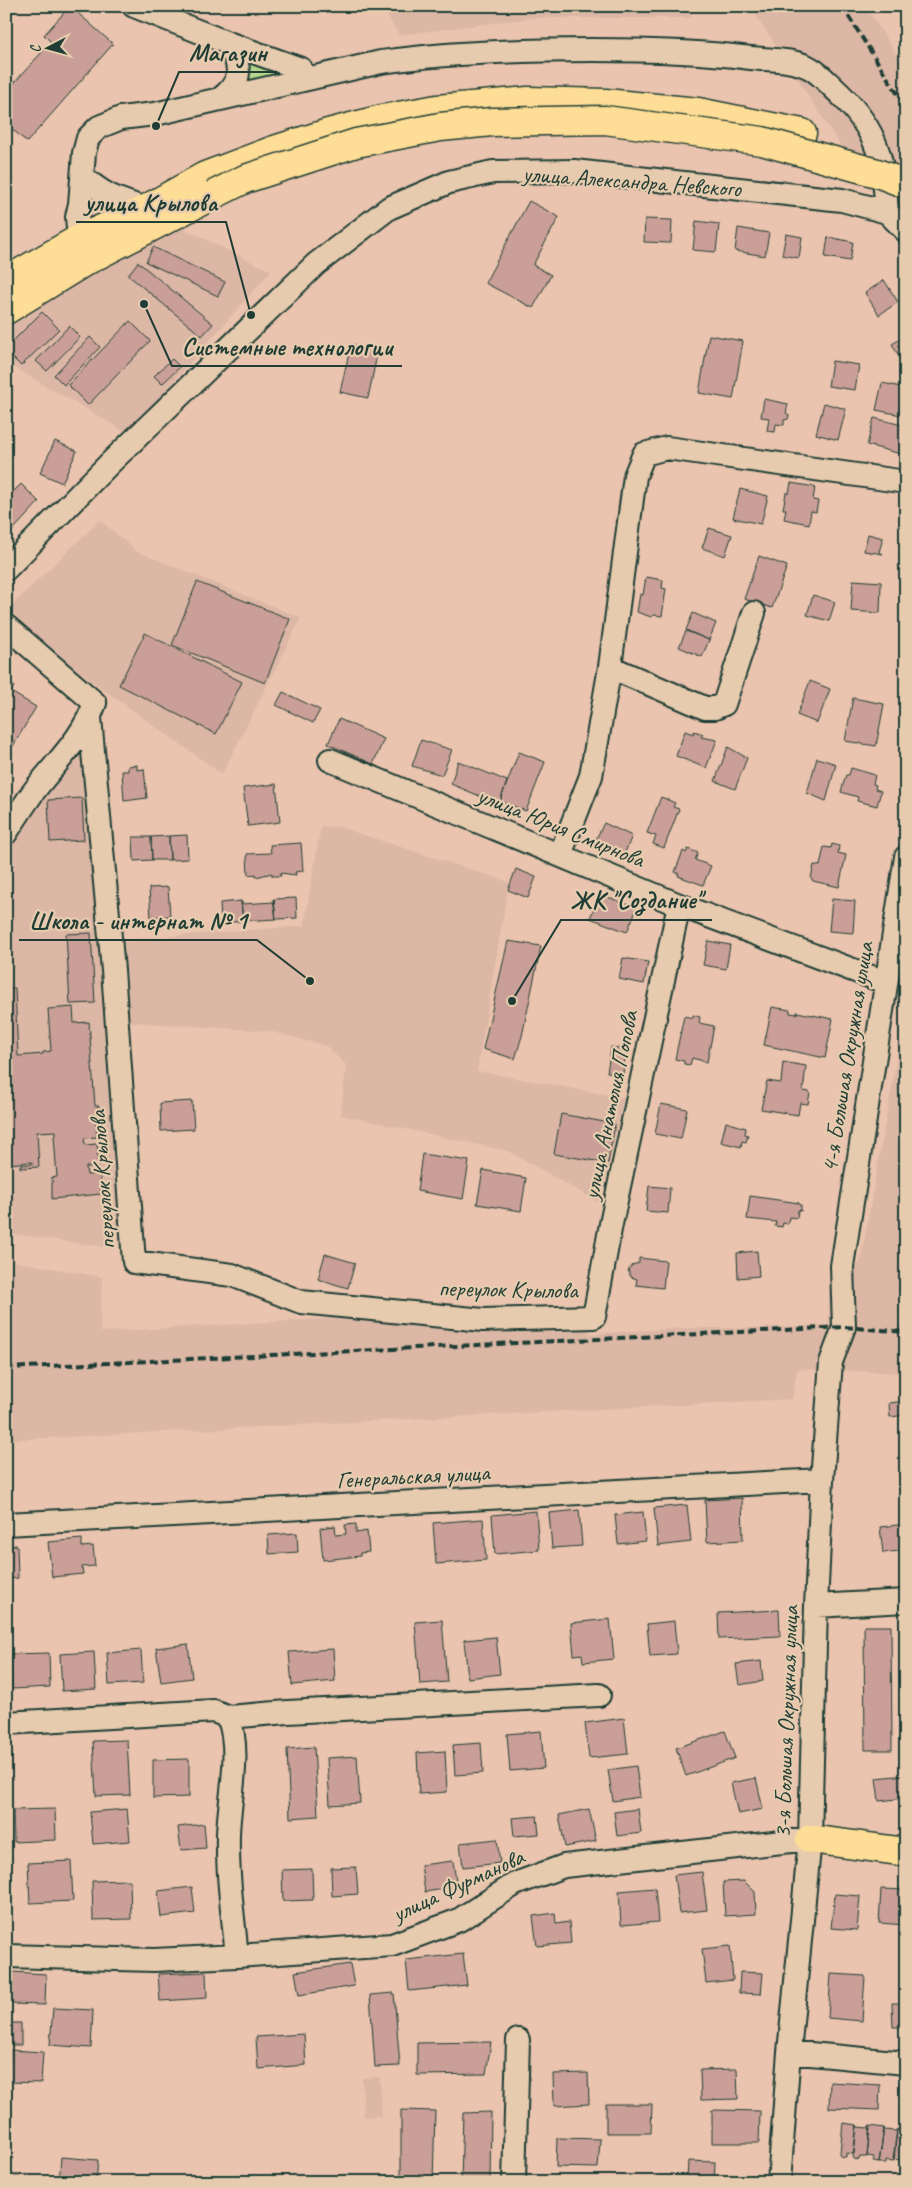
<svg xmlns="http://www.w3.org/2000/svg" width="912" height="2188" viewBox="0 0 912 2188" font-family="Caveat,sans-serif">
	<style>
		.built { fill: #dcb7a5 }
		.green { fill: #b6d58d; stroke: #6a8960 }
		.building { fill: #ca9f97; stroke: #1f3d34 }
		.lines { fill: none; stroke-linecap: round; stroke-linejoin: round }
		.minor-casing { stroke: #1f3d34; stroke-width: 26 }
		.major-casing { stroke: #1f3d34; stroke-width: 31 }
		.minor { stroke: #e7cbae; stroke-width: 22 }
		.major { stroke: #fedd96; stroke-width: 28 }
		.rail { stroke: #1f3d34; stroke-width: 4; stroke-dasharray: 8 4; stroke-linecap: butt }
		.major-bridge-casing { stroke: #1f3d34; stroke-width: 31; stroke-linecap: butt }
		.major-bridge { stroke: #fedd96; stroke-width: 28 }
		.labels { text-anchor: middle; stroke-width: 4.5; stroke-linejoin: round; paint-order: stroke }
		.street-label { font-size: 24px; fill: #1f3d34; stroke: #e7cbae }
		.leader { fill: none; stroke: #1f3d34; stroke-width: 2 }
		.callout-dot { fill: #1f3d34; stroke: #e7cbae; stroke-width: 2 }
		.callout-label { font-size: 25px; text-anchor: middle; font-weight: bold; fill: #1f3d34; stroke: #e7cbae; stroke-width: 4.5; stroke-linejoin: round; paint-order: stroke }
	</style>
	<rect width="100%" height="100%" fill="#eac4ae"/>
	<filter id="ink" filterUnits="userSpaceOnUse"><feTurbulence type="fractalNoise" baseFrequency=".02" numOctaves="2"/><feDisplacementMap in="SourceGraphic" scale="10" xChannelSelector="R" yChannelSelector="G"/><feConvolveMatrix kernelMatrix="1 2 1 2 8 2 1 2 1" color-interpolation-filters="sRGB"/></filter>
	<g filter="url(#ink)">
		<!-- built -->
		<path class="built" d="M381 6H693L691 18H531L399 35Z
			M750 6H865L906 69V246Z
			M176 225 271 271 128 433 6 363V330L84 278Z
			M100 520 136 551 301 618 222 774 86 677 18 621 11 606Z
			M91 750 120 1229 103 1247 6 1233V849L71 757Z
			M321 826 339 827 509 882 477 1071 624 1098 600 1203 508 1151 341 1115 346 1065 326 1046 269 1031 130 1022 124 940 304 926Z
			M906 1008V1373L797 1369 792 1399 6 1440V1260L102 1277 100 1332 596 1303 589 1334 679 1328H762L829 1325 828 1302 831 1278 860 1263Z
			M380 2077 382 2116 364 2117 362 2078Z"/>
		<!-- green -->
		<path class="green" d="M241 56 292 73 246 82Z"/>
		<!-- building -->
		<path class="building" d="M70 6 113 44 27 142 6 124V92L51 42 44 35Z
			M529 201 559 217 533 265 551 275 533 308 485 283Z
			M645 219 672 220 671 243 644 242Z
			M696 221 719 224 716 252 693 250Z
			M738 228 769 233 765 256 735 251Z
			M786 234 802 237 799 258 782 255Z
			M828 237 853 242 850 261 825 257Z
			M153 247 225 282 218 296 146 262Z
			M138 262 213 324 202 336 128 275Z
			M884 280 898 302 879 315 865 293Z
			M42 312 59 329 21 366 6 351V348Z
			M130 321 150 341 88 405 68 385Z
			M69 326 80 337 47 371 36 361Z
			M709 335 743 341 733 399 699 393Z
			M906 336V369L892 344Z
			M90 337 100 347 64 385 54 375Z
			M351 344 378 350 368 398 340 392Z
			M172 359 180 367 162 384 154 376Z
			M832 361 859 365 855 390 828 386Z
			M882 383 906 388V416L876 410Z
			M764 399 788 404 786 413 789 415 788 419 784 420V425L776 424 775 432 767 431 769 418 761 417Z
			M824 403 846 409 838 440 816 434Z
			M874 418 906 426 901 454 867 445Z
			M55 441 77 451 62 483 40 473Z
			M791 483 815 487 813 500 818 501 816 512 811 511 809 524 784 519 786 509H783L786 493H789Z
			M21 484 39 502 13 530 6 524V499Z
			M740 489 768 496 761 524 733 518Z
			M709 528 732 535 725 556 702 548Z
			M868 534 883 538 879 552 883 554 864 551Z
			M759 556 787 566 772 608 744 599Z
			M646 577 663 580 662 588 666 589 662 616 654 615 651 617 637 612 640 594 643 595Z
			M853 580 881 582 880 613 851 611Z
			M197 582 290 619 265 683 172 645Z
			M813 595 835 602 829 621 807 615Z
			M693 613 716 623 709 640 686 630Z
			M686 631 709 640 702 657 679 647Z
			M145 633 242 682 216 734 119 685Z
			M6 681 14 686 11 692 36 707 6 758Z
			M810 681 830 689 817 723 797 715Z
			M283 692 320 710 313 723 276 705Z
			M853 698 884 704 876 746 845 741Z
			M339 719 384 739 373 764 328 744Z
			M685 731 693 734 694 731 703 734 701 737 717 740 706 768 676 756Z
			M421 740 452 750 442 775 412 766Z
			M728 747 747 758 735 789 715 781Z
			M519 752 545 762 526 811 500 801Z
			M817 758 836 764 826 801 807 793Z
			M458 761 507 781 499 804 451 784Z
			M137 765V770L144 769 147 798 124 801 122 771H128V766Z
			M851 768 875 775 873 784 876 785 875 789 881 791 877 806 857 801 858 797 841 792 846 775H849Z
			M276 784 280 822 248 826 243 788Z
			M661 797 675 803 673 807 679 809 664 848 653 844 656 836 647 833Z
			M82 798 84 840 50 842 48 800Z
			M604 823 632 836 623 857 594 843Z
			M187 835 188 859 170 860 169 836Z
			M169 836 170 860H152L151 837Z
			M133 837H151L152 860 134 861Z
			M301 843 303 871 295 872 296 875 280 873 281 876H272V873L256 877V874L248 875 247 854 271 853 270 845Z
			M832 844 839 846 838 853 846 855 839 887 813 881 811 878 814 865 820 866 824 847 831 848Z
			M688 849 698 853 695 860 711 866 703 885 678 876 679 874 675 872 683 851 686 853Z
			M516 869 536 877 528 898 508 890Z
			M168 887 170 916 151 917 149 888Z
			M600 894 637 908 627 932 590 918Z
			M296 898 297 918 276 919 274 899Z
			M273 899 276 919 243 921 241 901 242 904 274 902Z
			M832 899 855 901 853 933 829 931Z
			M241 901 243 921 221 923 220 903Z
			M91 933 95 1003 70 1004 66 934Z
			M508 941 541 946 522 1036 515 1059 483 1049Z
			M708 941 730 945 726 969 703 965Z
			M623 958 648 962 644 984 619 979Z
			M6 988H15L18 1056 43 1054V1052L51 1051 48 1009 73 1007 74 1023 89 1022 95 1106H99L100 1128 97 1129 96 1121 97 1137 84 1138 85 1145 97 1144 99 1167H86L87 1175 100 1174 101 1194 52 1199V1179L50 1178 57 1177 54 1136H56V1131L37 1132 39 1167 20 1168V1165L32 1164V1162L6 1164Z
			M772 1007 790 1010V1013L797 1014V1012L833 1019 825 1058 764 1045Z
			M693 1015 700 1017 699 1023 714 1026 707 1062 692 1058 690 1065 684 1064V1061L675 1059 684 1016 693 1018Z
			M611 1047 626 1049 623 1074 607 1072Z
			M783 1062 806 1066 803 1091 810 1092 808 1104 800 1103 798 1115 761 1109 767 1081 781 1083Z
			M192 1101 194 1129 161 1131 160 1103Z
			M661 1104 687 1109 681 1139 655 1134Z
			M561 1114 615 1124 608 1163 554 1154Z
			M726 1122 746 1128 745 1134 748 1135 746 1142 742 1141 741 1147 721 1142Z
			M422 1154 469 1161 463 1199 417 1191Z
			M483 1170 526 1178 521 1211 477 1204Z
			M649 1186 670 1188 668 1213 646 1211Z
			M750 1196 799 1203V1205H801V1211L798 1210 797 1218 789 1217 788 1224 783 1223 782 1227 775 1226 776 1222 747 1219Z
			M757 1251 759 1276 738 1278 737 1253Z
			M325 1254 355 1263 348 1288 318 1279Z
			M639 1258 666 1261 663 1288 636 1285 637 1279 631 1277 628 1270 632 1265 639 1263Z
			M906 1401V1415L890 1417 889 1403Z
			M742 1498 743 1540 707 1542 705 1500Z
			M687 1505 691 1542 658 1546 654 1508Z
			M579 1510 582 1546 552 1548 549 1513Z
			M536 1511 539 1550 495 1554 492 1515Z
			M643 1512 646 1541 618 1544 615 1515Z
			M483 1519 486 1560 436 1564 433 1523Z
			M356 1524V1533L367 1531 369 1552 360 1553V1556L323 1560 320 1528 335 1526 336 1535 346 1534 345 1525Z
			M906 1524V1550L883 1553 880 1527Z
			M297 1533 298 1552 269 1554 268 1535Z
			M82 1539V1547L93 1546 95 1566 82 1567 83 1574 52 1577 48 1542Z
			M17 1545 18 1578 6 1579V1546Z
			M779 1610 780 1636 719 1639 718 1613Z
			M610 1619 614 1659 583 1662 582 1654 574 1655 571 1623Z
			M442 1620 447 1682 420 1684 415 1622Z
			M674 1621 677 1654 650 1656 647 1624Z
			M864 1626H891L892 1750H865Z
			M496 1637 500 1674 468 1678 464 1640Z
			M188 1644 192 1678 161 1682 156 1648Z
			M333 1649 335 1681 292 1685 289 1652Z
			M141 1650 143 1683 109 1685 107 1653Z
			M94 1652 96 1689 62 1691 60 1654Z
			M49 1653 50 1687 12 1689 11 1654Z
			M761 1661 763 1681 739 1685 736 1664Z
			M624 1718 628 1754 589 1758 585 1723Z
			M541 1731 544 1768 510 1771 507 1734Z
			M725 1731 735 1758 686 1776 676 1748Z
			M127 1740 130 1795 96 1796 93 1741Z
			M481 1743 483 1773 455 1775 453 1745Z
			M314 1747 318 1816 290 1818 287 1749Z
			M445 1751 447 1792 419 1794 417 1753Z
			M357 1756 360 1803 330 1805 327 1758Z
			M189 1759V1797L153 1798V1760Z
			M636 1766 640 1797 613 1801 608 1770Z
			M906 1775V1798L879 1801 876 1778Z
			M756 1778 763 1809 738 1814 731 1783Z
			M55 1809 56 1840 14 1842 13 1810Z
			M127 1809 130 1841 93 1844 90 1812Z
			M589 1809 596 1841 565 1847 559 1815Z
			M638 1809 641 1833 617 1836 614 1812Z
			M537 1816 539 1834 514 1836 512 1818Z
			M204 1824 206 1848 181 1850 178 1827Z
			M497 1839 500 1863 463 1867 460 1843Z
			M71 1861 73 1901 30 1903 28 1863Z
			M453 1861 457 1887 425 1892 421 1865Z
			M356 1867 358 1894 332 1896 331 1868Z
			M312 1869 313 1900 283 1901 282 1870Z
			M702 1872 707 1910 679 1913 674 1875Z
			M130 1880 131 1919 93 1920 92 1881Z
			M744 1881 755 1892 756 1914 725 1916 723 1882Z
			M192 1887 195 1913 161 1917 158 1891Z
			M655 1888 658 1922 621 1925 619 1891Z
			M881 1889 906 1890V1925L879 1923Z
			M835 1894 860 1896 857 1930 831 1928Z
			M555 1913 556 1924 569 1922 571 1943 537 1946 533 1916Z
			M730 1946 733 1980 706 1983 702 1949Z
			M463 1954 467 1985 409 1991 406 1960Z
			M350 1964 354 1986 299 1995 295 1972Z
			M12 1972 46 1974 45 2005 11 2004Z
			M206 1972 207 1998 160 2001 158 1974Z
			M740 1972 763 1973 761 1994 739 1993Z
			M831 1974 865 1976 862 2021 828 2018Z
			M394 1993 400 2066 375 2067 370 1995Z
			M892 2003H906V2027H893Z
			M53 2008 93 2010 91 2048 50 2045Z
			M6 2023H21V2045H6Z
			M304 2034 306 2065 258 2069 256 2037Z
			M491 2042 486 2074 417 2075V2043Z
			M10 2050 43 2052 41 2083 9 2082Z
			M737 2069 738 2099 701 2100 700 2070Z
			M588 2073 589 2104 554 2106 553 2074Z
			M830 2082 880 2085 879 2110 829 2108Z
			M606 2104H652L651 2133H606Z
			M401 2110 435 2111 433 2182H401Z
			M712 2110 760 2111 759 2143H712Z
			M491 2112 490 2182H461L463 2113Z
			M843 2123 857 2125 854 2154 846 2153V2157L840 2156V2153Z
			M857 2125V2127L869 2128 870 2126 867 2157H860L859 2160 854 2159 853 2156Z
			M870 2126 884 2128 879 2163 873 2162 874 2157 867 2156Z
			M884 2128V2130L896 2131 897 2129 894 2161 886 2160V2163H879Z
			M897 2129 906 2130V2164L900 2163 901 2160 893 2159Z
			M557 2138 600 2139 598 2168 556 2167Z
			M61 2157 98 2160 96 2182H59Z
			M688 2161 715 2162 714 2182H687Z"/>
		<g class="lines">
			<defs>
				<path id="minor" d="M134 6 228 43 301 69 304 79
					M220 99C243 82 242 67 228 43
					M83 176C103 196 119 200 146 209
					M79 239 77 217 80 204 84 153 88 138 99 127 121 118 155 114 381 62C450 52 522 50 592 50 645 50 698 51 751 58 769 60 794 59 810 68 821 74 830 85 839 93 879 132 883 159 887 212
					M6 569 109 464 316 264 389 208 449 182 493 172 574 171 842 200 887 212 906 231
					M6 626 95 703C83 738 56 762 34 791 24 805 15 819 6 833
					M610 667 705 708H715L724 704 754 613
					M90 718 113 970 134 1262 232 1275 301 1302 483 1320 594 1317 611 1224 679 905
					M330 760 679 905 885 982
					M560 855 591 776 610 667 635 476 644 454 667 448 906 482
					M6 1524 822 1480
					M816 1606 906 1601
					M228 1717 288 1712 599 1695
					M6 1723 214 1711 228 1717C242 1750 229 1799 228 1834 227 1875 233 1916 237 1956
					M6 1956 154 1960 237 1956 392 1945 459 1920 515 1884 564 1866 810 1839
					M789 2052 906 2063
					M514 2182 518 2040
					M779 2182 789 2052 810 1839 816 1606 822 1480 831 1362 844 1327 842 1266 906 857"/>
				<path id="major" d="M6 281 79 239 146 209 205 176 274 150 328 133 382 119 437 109 528 101 605 103 698 112 802 133
					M6 310 84 262 213 195
					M810 1839 906 1852"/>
			</defs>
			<!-- minor casing -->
			<use href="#minor" class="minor-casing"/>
			<!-- major casing -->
			<use href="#major" class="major-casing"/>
			<!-- minor -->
			<use href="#minor" class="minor"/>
			<!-- major -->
			<use href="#major" class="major"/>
			<!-- rail -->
			<path class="rail" d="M842 6 906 107
				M6 1368 844 1327 906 1332"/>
			<defs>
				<path id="major-bridge" d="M213 195 245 179 356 143 440 127 492 122 605 120 762 141 877 173 906 184"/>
			</defs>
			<!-- major-bridge casing -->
			<use href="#major-bridge" class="major-bridge-casing"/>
			<!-- major-bridge -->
			<use href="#major-bridge" class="major-bridge"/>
		</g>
	</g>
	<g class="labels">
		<!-- street labels -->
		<g class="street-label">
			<text transform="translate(632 181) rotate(4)" y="8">улица Александра Невского</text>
			<text transform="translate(561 827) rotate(22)" y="8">улица Юрия Смирнова</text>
			<text transform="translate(847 1057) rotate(-81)" y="8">4-я Большая Окружная улица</text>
			<text transform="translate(610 1105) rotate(-78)" y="8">улица Анатолия Попова</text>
			<text transform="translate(102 1180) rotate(-94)" y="8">переулок Крылова</text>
			<text transform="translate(508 1289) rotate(1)" y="8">переулок Крылова</text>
			<text transform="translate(413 1476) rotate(-3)" y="8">Генеральская улица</text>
			<text transform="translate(786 1722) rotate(-88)" y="8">3-я Большая Окружная улица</text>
			<text transform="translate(458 1885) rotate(-25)" y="8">улица Фурманова</text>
		</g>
	</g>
	<!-- callouts -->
	<path class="leader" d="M156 126L179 72H277M251 315L226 222H76M144 304L172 366H402M512 1001L561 920H712M310 981L257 940H19"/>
	<g class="callout-dot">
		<circle cx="156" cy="126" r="5"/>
		<circle cx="251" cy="315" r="5"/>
		<circle cx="144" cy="304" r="5"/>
		<circle cx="512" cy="1001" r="5"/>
		<circle cx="310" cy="981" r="5"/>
	</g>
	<g class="callout-label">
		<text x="228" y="61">Магазин</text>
		<text x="151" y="211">улица Крылова</text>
		<text x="287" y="355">Системные технологии</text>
		<text x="636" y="908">ЖК "Создание"</text>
		<text x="138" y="929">Школа - интернат № 1</text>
	</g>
	<!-- margin -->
	<rect width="912" height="2188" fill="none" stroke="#e7cbae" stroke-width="25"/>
	<rect x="12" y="12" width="887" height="2163" fill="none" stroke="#1f3d34" stroke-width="2" filter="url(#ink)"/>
	<!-- north arrow -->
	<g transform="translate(48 48) rotate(264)" stroke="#e7cbae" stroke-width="4" paint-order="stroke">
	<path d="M0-4L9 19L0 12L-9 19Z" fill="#1f3d34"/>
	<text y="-8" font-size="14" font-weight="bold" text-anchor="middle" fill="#1f3d34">С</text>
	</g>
</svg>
